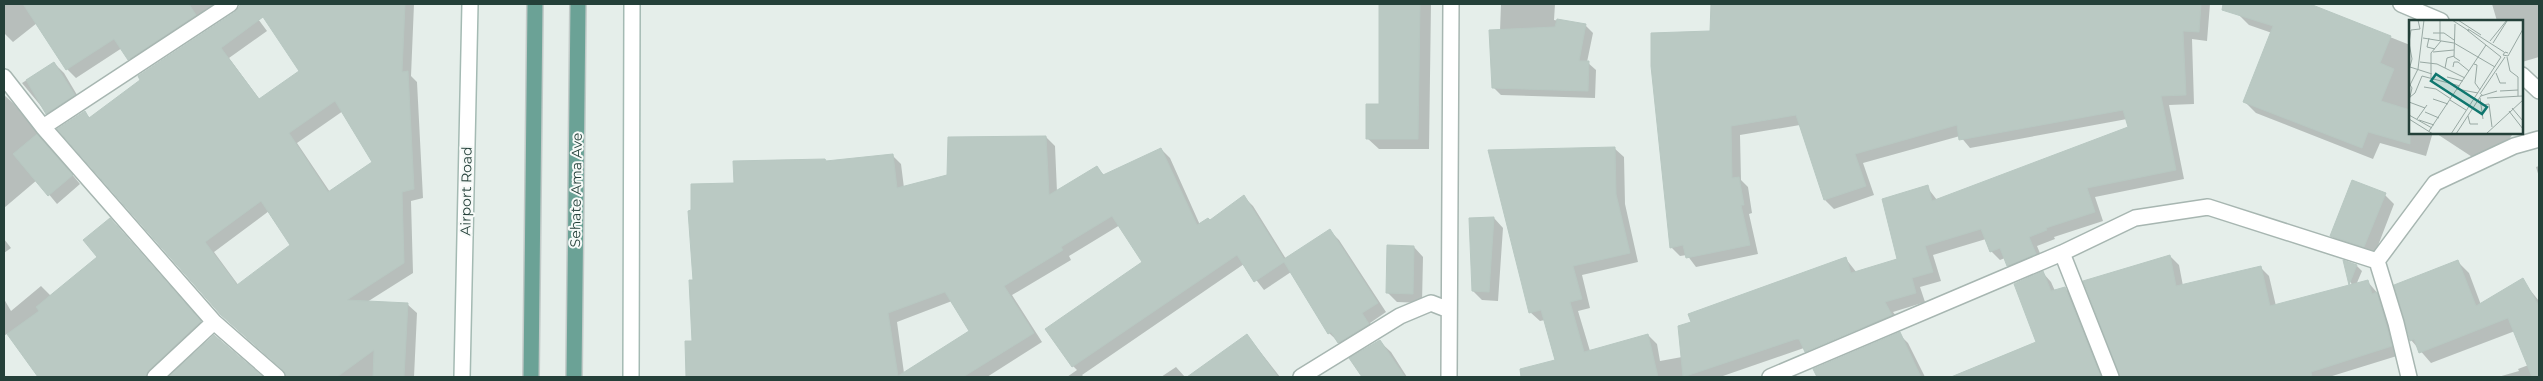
<svg xmlns="http://www.w3.org/2000/svg" width="2543" height="381" viewBox="0 0 2543 381" font-family="Montserrat,sans-serif">
	<style>
		.shadow { fill: #0003; fill-rule: evenodd }
		.building { fill: #bac9c3; stroke: #b8c8c2; fill-rule: evenodd }
		.lines { fill: none; stroke-linecap: round; stroke-linejoin: round }
		.minor-casing { stroke: #a7b6b1; stroke-width: 18 }
		.secondary-casing { stroke: #a4bab3; stroke-width: 18 }
		.primary-casing { stroke: #c2cac8; stroke-width: 18 }
		.minor { stroke: #fff; stroke-width: 15 }
		.secondary { stroke: #fff; stroke-width: 15 }
		.primary { stroke: #6ba296; stroke-width: 15 }
		.labels { text-anchor: middle; stroke-width: 4; stroke-linejoin: round; paint-order: stroke }
		.street-label { font-size: 14px; fill: #244039; stroke: #f6faf8 }
		.inset-road { fill: none; stroke: #98a8a3; stroke-width: 1 }
		.view { fill: #0f766e; fill-opacity: 0.15; stroke: #0f766e; stroke-width: 2.5 }
		.inset-edge { fill: none; stroke: #244039; stroke-width: 2.5 }
	</style>
	<rect width="100%" height="100%" fill="#e5eeea"/>
	<!-- shadow -->
	<path class="shadow" d="M4 4H247L267 31 229 58 260 100 301 72 259 8 264 4H414L411 76 417 82 423 198 411 201 413 273 367 302 407 304 417 313 414 377H287L285 371 222 314 84 112 90 118 236 13 240 5H234L138 69 122 48 76 78 67 69 37 23 13 42 4 33ZM343 111 374 163 330 192 297 143ZM269 211 292 246 239 286 214 252Z
		M1380 4H1431L1429 149H1379L1367 138 1380 105Z
		M1501 4H1555L1554 20 1585 25 1593 33 1587 62 1596 70 1595 98 1501 95 1494 88 1500 31Z
		M1712 4H2106V6H2160V4H2210L2207 41 2192 39 2194 104 2169 105 2184 179 2095 197 2103 221 2054 237 2055 239 2037 246 2044 263 2017 275 2008 266 2005 258 2000 260 1991 251 1986 239 1933 255 1941 281 1920 287 1925 302 1893 312 1896 316 1720 377H1562L1545 320 1540 321 1530 312 1614 148 1624 157 1625 204 1638 262 1582 275 1590 308 1578 311 1590 351 1648 335 1657 344 1660 361 1682 357 1692 323 1846 259 1857 273 1899 260 1927 187 1937 200 2130 128 2127 119 1970 148 1960 136 1863 163 1874 195 1834 209 1825 200 1800 125 1740 135 1741 180 1748 187 1752 213 1749 214 1758 254 1696 267 1687 255 1680 256 1671 247 1712 32Z
		M2240 4H2307L2410 45V132H2433L2426 156 2380 143 2373 159 2256 113 2244 101 2272 33 2249 25 2237 13Z
		M2492 4H2539V57L2522 62V21H2497Z
		M54 63 64 73 83 105 55 123 22 83Z
		M4 95 13 103 80 184 57 204 37 180 4 208Z
		M2434 132H2514L2495 161 2486 166Z
		M1046 137 1055 146 1057 192 1097 168 1105 176 1161 149 1170 158 1200 225 1210 221 1244 197 1253 206 1286 259 1330 231 1339 240 1386 312 1370 323 1377 333 1348 351 1329 333 1291 272 1264 290 1244 264 1082 375 1084 377H1067L1077 370 1073 366 1144 262 1120 225 1069 256 1071 260 1012 295 1042 342 987 377H763L745 215 735 184 827 162 892 155 901 164 904 188 948 176ZM952 301 971 331 904 373 897 322Z
		M2539 166V177L2536 167Z
		M2385 195 2394 204 2374 256 2341 245 2331 236Z
		M1494 218 1503 228 1498 301 1482 300 1473 291 1470 219Z
		M119 229 209 331 160 377H39L8 333 4 336V299L11 311 41 286 51 296 99 257Z
		M4 239 11 248 4 253Z
		M1414 247 1423 257 1422 303 1397 302 1387 292Z
		M2170 256 2179 265 2183 286 2261 268 2269 276 2276 306 2352 286 2345 262 2357 266 2362 271 2356 285 2368 282 2385 302 2400 355 2329 377H2121Z
		M2458 262 2469 273 2481 305 2522 280 2539 301V335L2526 342 2515 331 2431 363 2411 340Z
		M2043 273 2051 282 2055 291 2065 288 2074 297 2105 377H1983L1978 366 2038 342Z
		M1899 334 1908 343 1925 377H1814Z
		M1247 335 1280 377H1189Z
		M214 336 261 377H170Z
		M1379 341 1391 352 1407 377H1363L1351 359Z
		M2539 361V377H2498L2519 371 2518 369Z
		M1176 367 1185 377H1161Z"/>
	<!-- building -->
	<path class="building" d="M23 4H189L196 15 128 60 114 39 66 70Z
		M241 4H405L402 72 408 71 414 189 402 192 404 263 347 300 408 303 404 377H373L374 350 337 377H286L283 370 221 315 57 129 85 111 89 118 140 80 138 76 235 12ZM263 17 299 71 259 99 221 48ZM335 101 372 162 328 192 289 133ZM261 201 290 245 237 285 205 242Z
		M1379 4H1420L1418 139H1366V104H1379Z
		M1711 4H2201L2199 32 2183 31 2186 95 2161 96 2176 170 2087 188 2095 212 2046 228 2047 230 2029 237 2036 254 2007 266 2000 248 1990 252 1981 229 1925 246 1933 272 1912 278 1916 293 1885 302 1892 315 1805 352 1799 339H1796L1683 377 1678 326 1691 322 1688 314 1846 257 1851 273 1897 259 1882 199 1928 185 1932 201 2128 127 2123 110 1959 140 1957 125 1855 154 1866 186 1824 200 1796 115 1731 126 1732 178 1739 177 1744 205H1741L1750 245 1686 258 1683 245 1670 248 1651 66V33L1710 31Z
		M2223 4H2310L2391 36 2380 63 2394 69 2381 101 2410 110V144L2368 132 2362 148 2243 102 2273 26 2222 10Z
		M1557 19 1586 24 1579 61H1589L1588 91 1492 88 1489 30 1555 27Z
		M54 62 75 95 46 114 26 80Z
		M37 134 73 175 48 196 13 154Z
		M1046 136 1049 195 1097 166 1103 175 1161 148 1197 225 1208 218 1210 220 1244 195 1284 259 1330 229 1378 303 1362 313 1369 324 1338 343 1331 332 1328 334 1284 262 1254 282 1237 255 1072 367 1045 329 1142 262 1112 216 1061 247 1063 250 1004 286 1034 333 963 377H686L685 341H692L689 280H693L688 211 691 210V184L734 183 733 161 825 159 826 161 893 154 897 188 947 175 948 137ZM945 292 969 331 898 376 888 313Z
		M1615 147 1616 194 1630 253 1573 266 1582 299 1570 302 1584 352 1648 334 1658 377H1521L1520 369 1555 360 1541 310 1529 313 1488 150Z
		M2352 180 2386 193 2364 247 2330 236Z
		M1494 217 1489 292 1472 291 1469 218Z
		M110 218 201 321 149 370 146 377H38L7 334 39 311 36 307 97 257 83 240Z
		M1387 245 1414 246 1413 294 1386 293Z
		M2170 255 2176 286 2261 266 2270 306 2368 280 2372 294 2377 292 2392 346 2311 372 2312 377H2120L2083 281Z
		M2343 260 2357 265 2349 285Z
		M2458 260 2476 306 2523 278 2539 306V377H2532L2508 318 2419 353 2414 339 2410 341 2394 285Z
		M2043 271 2051 291 2065 287 2101 377H1951L2036 342 2014 284Z
		M1900 332 1921 377H1817L1813 369Z
		M1247 334 1278 377H1187Z
		M214 335 263 377H168Z
		M1380 340 1405 377H1362L1349 358Z"/>
	<g class="lines">
		<defs>
			<path id="minor" d="M2401 4 2441 21
				M2522 75 2539 91
				M4 77 43 127 214 322 277 377
				M43 127 230 4
				M2062 253 2111 377
				M2377 261 2435 183 2514 146 2539 139
				M2377 261 2396 323 2409 377
				M155 377 214 322
				M1301 377 1400 316 1431 303 1449 310
				M1449 377 1451 4
				M1770 377 2062 253 2135 218 2208 207 2377 261"/>
			<path id="secondary" d="M462 377 470 4
				M631 377 632 4"/>
			<path id="primary" d="M531 377 535 4
				M574 377 578 4"/>
		</defs>
		<!-- minor casing -->
		<use href="#minor" class="minor-casing"/>
		<!-- secondary casing -->
		<use href="#secondary" class="secondary-casing"/>
		<!-- primary casing -->
		<use href="#primary" class="primary-casing"/>
		<!-- minor -->
		<use href="#minor" class="minor"/>
		<!-- secondary -->
		<use href="#secondary" class="secondary"/>
		<!-- primary -->
		<use href="#primary" class="primary"/>
	</g>
	<g class="labels">
		<!-- street labels -->
		<g class="street-label">
			<text transform="translate(576 190) rotate(-89)" y="5">Sehate Ama Ave</text>
			<text transform="translate(466 191) rotate(-89)" y="5">Airport Road</text>
		</g>
	</g>
	<!-- overview -->
	<g transform="translate(2409 20)">
		<rect width="114" height="114" fill="#e5eeea"/>
		<path class="inset-road" d="M43 0 60 11M49 0 72 15M46 4 45 37 51 41M59 9 95 32M24 13H35L45 20M14 18 45 23 86 47M20 18 18 27 26 29M31 20V0M81 21 98 0M0 23 2 10 11 9 9 0M0 23 3 39 0 50M84 23 98 1M24 32 45 30M99 33 96 32 94 35 99 36 114 9M98 37 101 51 109 57V76M11 42 28 44 56 58M65 44 68 45 66 63 71 70M1 47 23 54M44 47 45 42H49L60 51M36 48 38 38 45 36M87 53 91 63H97M38 57 54 61M22 58V33L32 21M0 63 3 68 0 81M0 67 9 49 15 0M15 67 27 69 42 79M48 69 69 73M91 71 109 70M71 74 96 37M72 76 88 71M1 77 6 73 13 56 51 66M71 78 74 99M78 78 113 76M24 79 39 84M41 80 57 90M0 82 16 88M73 85 80 84 83 107M103 88 114 101M100 91 114 109M16 92 30 98M0 95 23 108M59 96 61 104H69M0 99 24 114M8 99 18 85M10 100 25 105M20 111 77 25M42 114 92 37 58 10M47 114 73 74M77 114 114 80"/>
		<path class="view" d="M27 54 78 87 73 94 22 61Z"/>
		<rect width="114" height="114" class="inset-edge"/>
	</g>
	<!-- border -->
	<rect width="2543" height="381" fill="none" stroke="#244039" stroke-width="10"/>
</svg>
